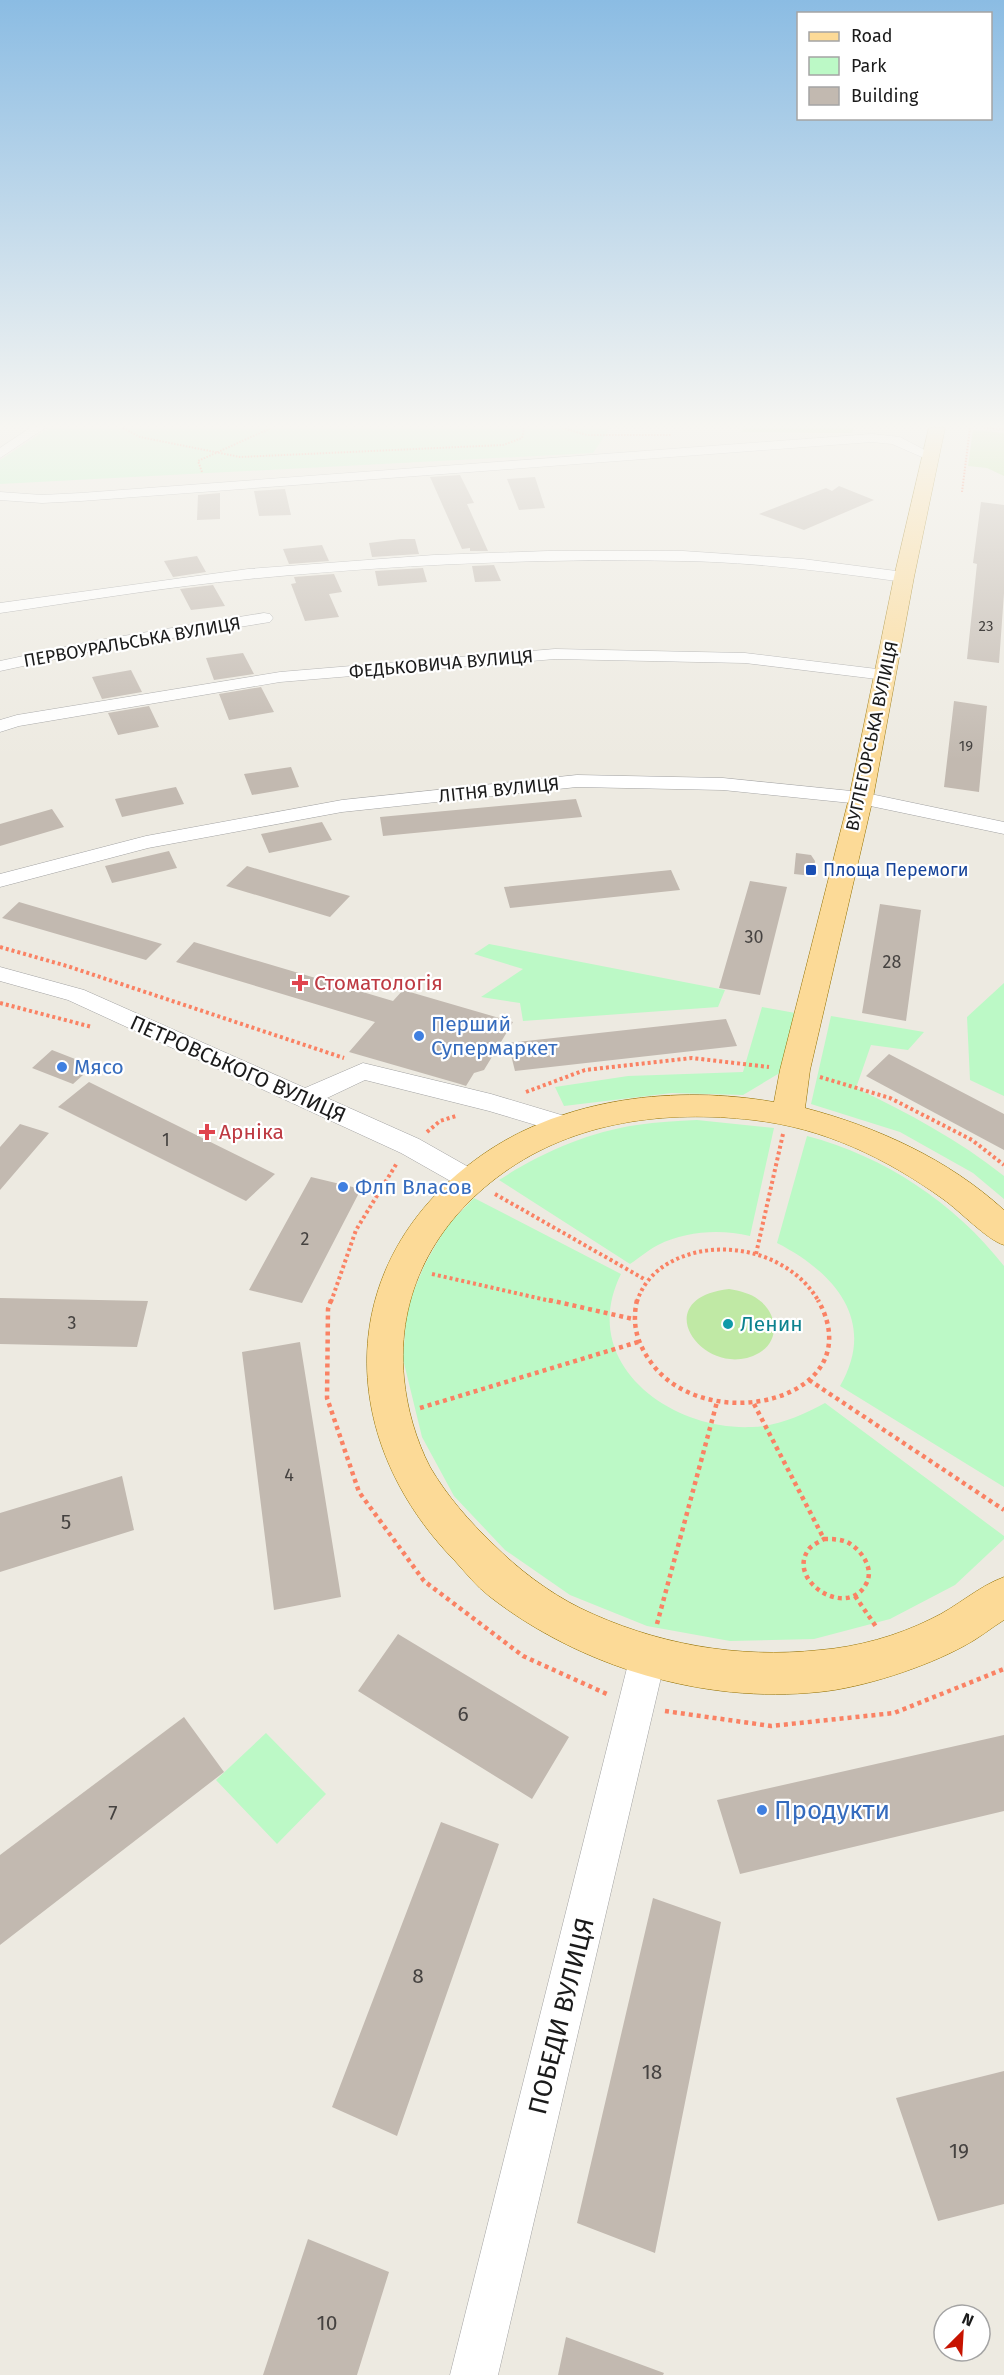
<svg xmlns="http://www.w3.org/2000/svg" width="1004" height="2375" viewBox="0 0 1004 2375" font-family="'Fira Sans',sans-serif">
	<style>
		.grass { fill: #c0e9a5 }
		.park { fill: #bcf9c6 }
		.building { fill: #c2b9b0 }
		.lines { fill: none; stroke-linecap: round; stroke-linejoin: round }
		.minor-casing { stroke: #a2a2a2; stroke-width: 1 }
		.major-casing { stroke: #937000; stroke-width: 1 }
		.path-far2 { stroke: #fa8264; stroke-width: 2; stroke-dasharray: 1.5 1.5; stroke-linecap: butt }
		.path-far1 { stroke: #fa8264; stroke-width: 4; stroke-dasharray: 3 3; stroke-linecap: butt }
		.path { stroke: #fa8264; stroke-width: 4.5; stroke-dasharray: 4 4; stroke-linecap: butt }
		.minor { fill: #fff; fill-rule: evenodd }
		.major { fill: #fcda97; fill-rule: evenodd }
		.transit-dot { fill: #1a4fb4; stroke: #fff; stroke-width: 2 }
		.health-dot { fill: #e0444e; stroke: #fff; stroke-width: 2 }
		.shop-dot { fill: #3f7fe0; stroke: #fff; stroke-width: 2 }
		.culture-dot { fill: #0f9aa8; stroke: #fff; stroke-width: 2 }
		.labels { text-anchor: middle; stroke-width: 4.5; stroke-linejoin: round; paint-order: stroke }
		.far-number-label { font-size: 15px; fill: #454240 }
		.far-street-label { font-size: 18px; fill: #1b1b1b; stroke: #fff }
		.far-transit-label { font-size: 18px; fill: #164399; stroke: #fff; text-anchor: start }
		.number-label { font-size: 18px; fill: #454240 }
		.health-label { font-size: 21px; fill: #be3a42; stroke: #fff; text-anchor: start }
		.shop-label { font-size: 21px; fill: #366cbe; stroke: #fff; text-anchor: start }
		.street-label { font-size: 21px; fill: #1b1b1b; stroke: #fff }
		.culture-label { font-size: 21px; fill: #0d838f; stroke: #fff; text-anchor: start }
		.near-number-label { font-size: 21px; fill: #454240 }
		.near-shop-label { font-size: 26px; fill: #366cbe; stroke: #fff; text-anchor: start }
		.near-street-label { font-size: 26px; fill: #1b1b1b; stroke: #fff }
	</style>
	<rect width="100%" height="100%" fill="#edeae1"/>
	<!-- grass -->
	<path class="grass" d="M744 428H854L852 433 741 432Z
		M973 430 1004 433V476L987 468 968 466Z
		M729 1289C740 1291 750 1293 759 1300 778 1314 780 1341 759 1353 706 1383 643 1299 729 1289Z"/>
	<!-- park -->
	<path class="park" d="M49 428H610L593 453 0 484V460Z
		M489 944 725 990 718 1007 523 1021 520 1003 481 997 523 969 474 954Z
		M1004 983V1096L970 1080 967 1017Z
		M762 1007 801 1014 783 1071 743 1095 672 1093 564 1106 555 1087 628 1076 743 1072Z
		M831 1016 924 1032 908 1050 871 1045 856 1088C908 1113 959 1140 1004 1176V1199L973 1173 900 1132 811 1104Z
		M697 1120 774 1128 750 1236C720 1229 686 1231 658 1245 648 1250 639 1258 630 1264L499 1180C541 1153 588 1132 637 1125 657 1122 677 1121 697 1120Z
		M807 1136C884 1156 955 1203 1004 1266V1487L840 1386C878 1321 834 1272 777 1243Z
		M474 1198 621 1274C577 1362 669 1431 752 1427 779 1426 802 1415 825 1403L1004 1536V1539L955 1585 890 1619 814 1639 730 1641 647 1626 570 1595 505 1550 454 1496 422 1437 403 1359 407 1307 425 1264 446 1227Z
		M266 1733 326 1794 277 1844 216 1780Z"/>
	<!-- building -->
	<path class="building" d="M460 475 474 503 467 504 488 551H470V548L462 549 430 477Z
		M535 477 545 508 519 510 507 479Z
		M839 486 874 500 804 530 759 514 826 488 832 491Z
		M285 489 291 515 259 516 254 491Z
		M220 493V519L197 520 198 495Z
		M981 502 1004 505V593L999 663 967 659 977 564 973 563Z
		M401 539H415L419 554 372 557 369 543Z
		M322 545 329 561 289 564 283 549Z
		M197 556 206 572 173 577 164 561Z
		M494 565 501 581 475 582 472 566Z
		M423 568 427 582 378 586 375 571Z
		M334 574 342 592 329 594 339 617 305 621 291 584 296 583 294 577Z
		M213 585 225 606 191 610 180 589Z
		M243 653 254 674 214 680 206 658Z
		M131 670 142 692 102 699 92 677Z
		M261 687 274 712 229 720 219 694Z
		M954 701 987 706 979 792 944 787Z
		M149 706 159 727 118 735 108 713Z
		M291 767 299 787 252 795 244 774Z
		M176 787 184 804 122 817 115 799Z
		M576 799 582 817 383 836 380 817Z
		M52 809 64 827 0 846V824Z
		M322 822 332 840 269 853 261 834Z
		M169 851 177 868 112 883 105 866Z
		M796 853 811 855 815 861 813 876 794 874Z
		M247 866 298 881 350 896 330 917 226 886Z
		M671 870 680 890 510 908 504 887Z
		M750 881 787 887 760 995 719 988Z
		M19 902 162 944 146 960 2 918Z
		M880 904 921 910 906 1021 862 1013Z
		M194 942 393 1001 403 990 513 1022 484 1070 474 1073 466 1086 460 1084 349 1052 375 1022 176 962Z
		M726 1019 737 1046 515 1071 508 1043Z
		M52 1050 93 1066 73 1084 32 1068Z
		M889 1054 1004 1114V1150L866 1076Z
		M89 1082 275 1174 246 1201 58 1107Z
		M20 1124 49 1133 0 1190V1147Z
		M311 1177 361 1189 302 1303 249 1290Z
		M0 1298 148 1301 137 1347 0 1344Z
		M300 1342 341 1597 274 1610 242 1352Z
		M122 1476 134 1530 0 1572V1513Z
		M398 1634 569 1737 532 1799 358 1691Z
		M184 1717 224 1772 0 1945V1855Z
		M1004 1735V1811L740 1874 717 1800Z
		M441 1822 499 1844 397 2136 332 2107Z
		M653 1898 721 1922 655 2253 577 2223Z
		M1004 2071V2204L938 2221 896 2098Z
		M308 2239 389 2272 357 2375H263Z
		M566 2337 664 2373 663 2375H558Z"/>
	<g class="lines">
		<defs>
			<path id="minor" d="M30 428H45L0 458V448Z
				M872 434 900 437 938 457 931 461 892 444 872 442 81 501 42 503 0 500V492L42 495 81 493Z
				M548 551H683L803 559 904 572 912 577 904 582C830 572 756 562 682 561 537 558 392 565 249 579 165 587 83 601 0 613V603L248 569 434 555Z
				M264 613 270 614 273 618 270 622 93 651 0 671V661L93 641Z
				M555 649 745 653 885 670 891 671 894 675 891 679 885 680 745 663 555 659 280 682 19 726 0 732V720L17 715 280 672Z
				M577 775 723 778 861 792 1004 822V834L861 804 723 790 577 787 342 812 148 848 0 887V874L146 836 342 800Z
				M0 967 84 990 305 1088 363 1063 491 1094 578 1120 582 1126 578 1132 569 1135 489 1111 365 1080 327 1098 419 1139 479 1173 483 1180 479 1187 470 1190 461 1187 401 1153 68 1000 0 981Z
				M648 1639 660 1644 666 1656 498 2375H450L630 1656 636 1644Z"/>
			<path id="major" d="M929 428H945L914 577 873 798 810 1070 805 1108C877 1127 948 1159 1004 1210V1245C987 1240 960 1211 943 1199 886 1158 824 1128 753 1120 666 1110 575 1121 503 1173 435 1222 396 1294 404 1378 407 1409 416 1440 430 1467 447 1496 469 1521 493 1544 518 1569 548 1592 580 1608 654 1644 738 1659 820 1650 857 1647 897 1636 931 1619 957 1607 977 1587 1004 1577V1620C991 1628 978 1639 964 1646 926 1667 862 1688 819 1692 704 1704 580 1667 489 1596 476 1586 466 1573 455 1561 333 1436 334 1259 482 1155 565 1097 677 1085 774 1102L780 1070 849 798 894 577Z"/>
		</defs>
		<!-- minor casing -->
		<use href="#minor" class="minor-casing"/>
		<!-- major casing -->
		<use href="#major" class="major-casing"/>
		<!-- path-far2 -->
		<path class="path-far2" d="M123 428 140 437 240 457 503 445 522 438 524 428
			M562 428 587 435H672
			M984 428 1004 429
			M202 472 198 461 271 428
			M962 492 970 428"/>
		<!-- path-far1 -->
		<path class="path-far1" d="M0 947 67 966 344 1058
			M0 1003 92 1027
			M820 1077 890 1098 972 1140 1004 1165
			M526 1092 585 1070 692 1058 769 1067
			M427 1132 440 1121 456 1116
			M495 1194 646 1280
			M756 1254 783 1134
			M432 1274 555 1302
			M331 1302 356 1230 397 1163
			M637 1302C641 1287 652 1274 664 1266 713 1234 790 1250 819 1302"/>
		<!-- path -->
		<path class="path" d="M331 1300 328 1309 327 1398 359 1492 424 1581 523 1656 609 1695
			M549 1300 633 1319
			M637 1300C632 1323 636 1341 650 1361 704 1440 874 1400 818 1300
			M809 1380 1004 1510
			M754 1404 824 1539
			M420 1408 638 1342
			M824 1539C832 1539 840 1539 847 1542 861 1549 875 1569 866 1584 847 1620 785 1580 809 1549 812 1545 819 1542 824 1539Z
			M855 1596 877 1628
			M657 1624 717 1402
			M665 1711 771 1726 894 1713 1004 1669"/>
		<!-- minor -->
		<use href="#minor" class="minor"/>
		<!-- major -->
		<use href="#major" class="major"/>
	</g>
	<!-- sky -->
	<linearGradient id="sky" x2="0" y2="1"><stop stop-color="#8bbce3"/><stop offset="0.56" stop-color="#f7f6f2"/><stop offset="1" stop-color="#f7f6f2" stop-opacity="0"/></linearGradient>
	<rect width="1004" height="760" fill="url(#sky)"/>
	<!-- markers -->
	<rect class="transit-dot" x="805" y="864" width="12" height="12" rx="3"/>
	<g class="health-dot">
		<path d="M297 974h6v6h6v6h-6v6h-6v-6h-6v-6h6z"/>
		<path d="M204 1123h6v6h6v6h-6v6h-6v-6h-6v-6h6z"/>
	</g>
	<g class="shop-dot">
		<circle cx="419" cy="1036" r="6"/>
		<circle cx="62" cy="1067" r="6"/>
		<circle cx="343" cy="1187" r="6"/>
		<circle cx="762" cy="1810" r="6"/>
	</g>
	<circle class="culture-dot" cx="728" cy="1324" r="6"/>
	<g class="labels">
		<!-- far-number labels -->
		<g class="far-number-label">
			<text x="986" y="631">23</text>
			<text x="966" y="751">19</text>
		</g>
		<!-- far-street labels -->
		<g class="far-street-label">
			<text transform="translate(132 642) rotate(-10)" y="6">ПЕРВОУРАЛЬСЬКА ВУЛИЦЯ</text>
			<text transform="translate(441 664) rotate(-5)" y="6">ФЕДЬКОВИЧА ВУЛИЦЯ</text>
			<text transform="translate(872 736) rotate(-78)" y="6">ВУГЛЕГОРСЬКА ВУЛИЦЯ</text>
			<text transform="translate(499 790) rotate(-6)" y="6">ЛІТНЯ ВУЛИЦЯ</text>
		</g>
		<!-- far-transit labels -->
		<g class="far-transit-label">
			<text x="823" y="876">Площа Перемоги</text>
		</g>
		<!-- number labels -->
		<g class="number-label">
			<text x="754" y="943">30</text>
			<text x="892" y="968">28</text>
			<text x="166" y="1146">1</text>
			<text x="305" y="1245">2</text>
			<text x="72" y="1329">3</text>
			<text x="289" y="1481">4</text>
		</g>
		<!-- health labels -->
		<g class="health-label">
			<text x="314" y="990">Стоматологія</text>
			<text x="219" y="1139">Арніка</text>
		</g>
		<!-- shop labels -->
		<g class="shop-label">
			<text x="431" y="1031">Перший<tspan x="431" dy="24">Супермаркет</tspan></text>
			<text x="74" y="1074">Мясо</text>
			<text x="355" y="1194">Флп Власов</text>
		</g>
		<!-- street labels -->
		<g class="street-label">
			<text transform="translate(238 1069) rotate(24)" y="7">ПЕТРОВСЬКОГО ВУЛИЦЯ</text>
		</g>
		<!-- culture labels -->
		<g class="culture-label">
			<text x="740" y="1331">Ленин</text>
		</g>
		<!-- near-number labels -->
		<g class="near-number-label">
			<text x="66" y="1529">5</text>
			<text x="463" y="1721">6</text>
			<text x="113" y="1820">7</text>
			<text x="418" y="1983">8</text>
			<text x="652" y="2079">18</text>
			<text x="959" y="2158">19</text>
			<text x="327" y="2330">10</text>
		</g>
		<!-- near-shop labels -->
		<g class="near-shop-label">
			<text x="774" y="1819">Продукти</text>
		</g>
		<!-- near-street labels -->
		<g class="near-street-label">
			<text transform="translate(561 2016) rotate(-76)" y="9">ПОБЕДИ ВУЛИЦЯ</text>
		</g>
	</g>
	<!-- legend -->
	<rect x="797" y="12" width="195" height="108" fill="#ffffff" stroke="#a4a4a4" stroke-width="1.5"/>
	<rect x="809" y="32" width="30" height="9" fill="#fcda97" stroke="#a4a4a4" stroke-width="1.5"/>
	<text x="851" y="42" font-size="18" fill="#1b1b1b">Road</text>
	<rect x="809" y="57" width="30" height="18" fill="#bcf9c6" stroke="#a4a4a4" stroke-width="1.5"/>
	<text x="851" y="72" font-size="18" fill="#1b1b1b">Park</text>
	<rect x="809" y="87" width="30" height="18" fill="#c2b9b0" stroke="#a4a4a4" stroke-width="1.5"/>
	<text x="851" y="102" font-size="18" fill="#1b1b1b">Building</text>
	<!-- north arrow -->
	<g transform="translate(962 2333) rotate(24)"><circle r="28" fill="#ffffff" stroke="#a4a4a4" stroke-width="1.5"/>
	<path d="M0-4.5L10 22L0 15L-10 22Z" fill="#c71300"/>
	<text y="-9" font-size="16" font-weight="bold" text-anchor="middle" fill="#1b1b1b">N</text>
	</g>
</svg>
